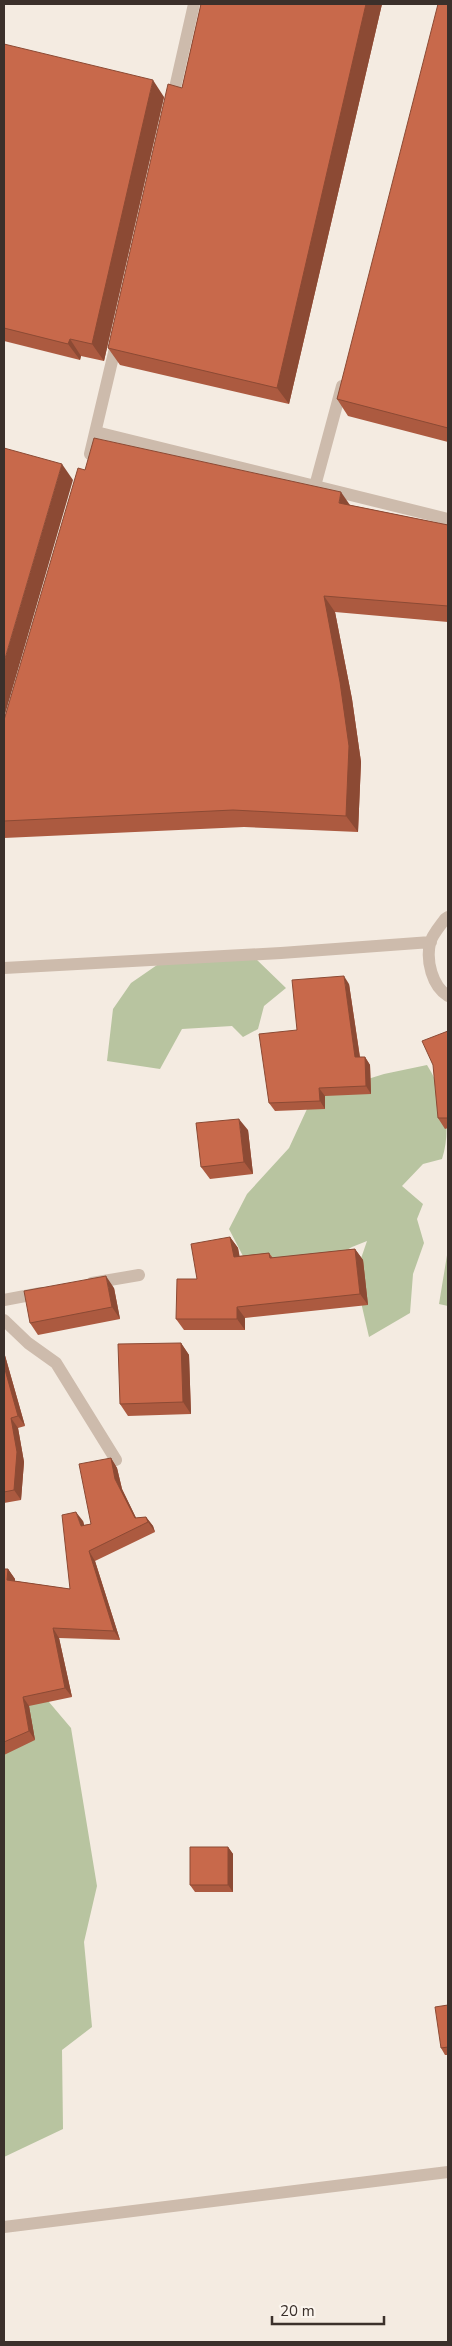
<svg xmlns="http://www.w3.org/2000/svg" width="452" height="2346" viewBox="0 0 452 2346" font-family="'Nunito Sans',sans-serif">
	<style>
		.green { fill: #b8c4a0 }
		.lines { fill: none; stroke-linecap: round; stroke-linejoin: round }
		.lane { stroke: #cdbbac; stroke-width: 12 }
		.street { stroke: #cdbbac; stroke-width: 12 }
		.wall { fill: #ac5a40 }
		.shaded-wall { fill: #8c4a34 }
		.building { fill: #c8694b; stroke: #8c4a34 }
	</style>
	<rect width="100%" height="100%" fill="#f4ebe1"/>
	<!-- green -->
	<path class="green" d="M173 954 256 959 286 988 264 1006 258 1029 243 1037 232 1026 182 1029 160 1069 107 1061 113 1009 131 983Z
		M427 1065C445 1093 452 1128 442 1159L423 1164 402 1186 423 1204 417 1219 424 1243 413 1274 410 1313 369 1337 355 1276 367 1241 352 1247 315 1268 245 1260 229 1229 247 1194 289 1148 313 1096 384 1074Z
		M448 1249V1306L439 1304Z
		M4 1652 10 1656 71 1728 97 1886 84 1942 92 2027 62 2050 63 2129 4 2157Z"/>
	<g class="lines">
		<!-- lane -->
		<path class="lane" d="M172 101 194 4
			M96 432 448 519
			M90 454 117 340
			M315 486 342 386"/>
		<!-- street -->
		<path class="street" d="M448 917 445 919C440 926 432 935 430 943 426 961 432 986 448 996
			M4 968 281 953 431 942
			M92 1283 139 1275
			M4 1300 41 1293
			M4 1320 28 1343 56 1363 116 1460
			M4 2227 448 2172"/>
	</g>
	<!-- wall -->
	<path class="wall" d="M201 4H382L289 404 120 365 108 348 182 88Z
		M448 4V442L348 416 337 399Z
		M4 44 164 97 104 361 81 356 80 360 4 341Z
		M85 470 350 505 448 525V622L335 612 352 699 361 762 358 832 244 827 4 838V720Z
		M349 984 360 1057H365L370 1065 371 1094 325 1096V1109L275 1111 269 1103 297 1030Z
		M448 1031V1128L445 1129 438 1118Z
		M248 1130 253 1174 210 1179 201 1167Z
		M230 1237 238 1248 239 1256 269 1253 273 1258 355 1249 363 1260 368 1305 245 1318V1330H184L176 1319Z
		M114 1288 120 1319 38 1335 30 1323Z
		M181 1343 189 1355 191 1414 128 1416 120 1404Z
		M4 1352 25 1426 18 1428 24 1462 21 1500 4 1503Z
		M111 1458 117 1468 122 1489 136 1518 146 1517 153 1526 155 1532 95 1561 120 1640 59 1638 72 1697 29 1706 35 1740 4 1755V1569H8L15 1579V1581L70 1589 83 1521 84 1525 91 1524Z
		M228 1847 233 1854V1892H195L190 1885Z
		M448 2005V2055H445L441 2048Z"/>
	<!-- shaded-wall -->
	<path class="shaded-wall" d="M366 4H382L289 404 277 388Z
		M153 80 164 97 104 361 92 344Z
		M70 339 81 356 80 360 68 344Z
		M62 464 73 480 4 718V662Z
		M341 492 352 508 339 503Z
		M324 596 335 612 352 699 361 762 358 832 346 816Z
		M344 976 349 984 361 1065 355 1057Z
		M365 1057 370 1065 371 1094 366 1086Z
		M319 1088 325 1096V1109L320 1101Z
		M239 1119 248 1130 253 1174 244 1162Z
		M230 1237 238 1248 242 1268 234 1257Z
		M355 1249 363 1260 368 1305 360 1294Z
		M106 1276 114 1288 120 1319 112 1307Z
		M237 1307 245 1318V1330L237 1319Z
		M181 1343 189 1355 191 1414 183 1402Z
		M4 1352 25 1426 18 1416 4 1366Z
		M11 1418 18 1428 24 1462 21 1500 14 1490Z
		M111 1458 117 1468 122 1489 141 1528 135 1518 115 1479Z
		M76 1512 83 1521 87 1535 81 1526Z
		M146 1517 153 1526 155 1532 148 1522Z
		M89 1551 95 1561 120 1640 114 1631Z
		M8 1569 15 1579 14 1590 7 1580Z
		M53 1628 59 1638 72 1697 65 1688Z
		M23 1697 29 1706 35 1740 29 1731Z
		M228 1847 233 1854V1892L228 1885Z"/>
	<!-- building -->
	<path class="building" d="M201 4H366L277 388 108 348 168 84 182 88Z
		M438 4H448V428L337 399Z
		M4 44 153 80 92 344 70 339 68 344 4 328Z
		M94 438 341 492 339 503 448 525V606L324 596 340 682 349 746 346 816 233 810 4 821V720L78 468 85 470Z
		M4 448 62 464 4 662Z
		M344 976 355 1057H365L366 1086 319 1088 320 1101 269 1103 259 1034 297 1030 292 980Z
		M448 1031V1118H438L433 1065 422 1041Z
		M239 1119 244 1162 201 1167 196 1123Z
		M230 1237 234 1257 269 1253 270 1258 355 1249 360 1294 237 1307V1319H176L177 1279H197L191 1244Z
		M106 1276 112 1307 30 1323 24 1291Z
		M181 1343 183 1402 120 1404 118 1344Z
		M4 1366 18 1416 11 1418 17 1452 14 1490 4 1492Z
		M111 1458 115 1479 135 1518 146 1517 148 1522 89 1551 114 1631 53 1628 65 1688 23 1697 29 1731 4 1742V1569H8L7 1580 70 1589 62 1515 76 1512 81 1526 91 1524 79 1464Z
		M190 1847H228V1885H190Z
		M448 2005V2047L441 2048 435 2007Z"/>
	<!-- border -->
	<rect width="452" height="2346" fill="none" stroke="#3b302b" stroke-width="10"/>
	<!-- scale -->
	<path d="M272 2316v8h112v-8" fill="none" stroke="#3b302b" stroke-width="2.5"/>
	<text x="280" y="2316" font-size="15" fill="#3b302b" stroke="#fbf5ee" stroke-width="4" paint-order="stroke">20 m</text>
</svg>
